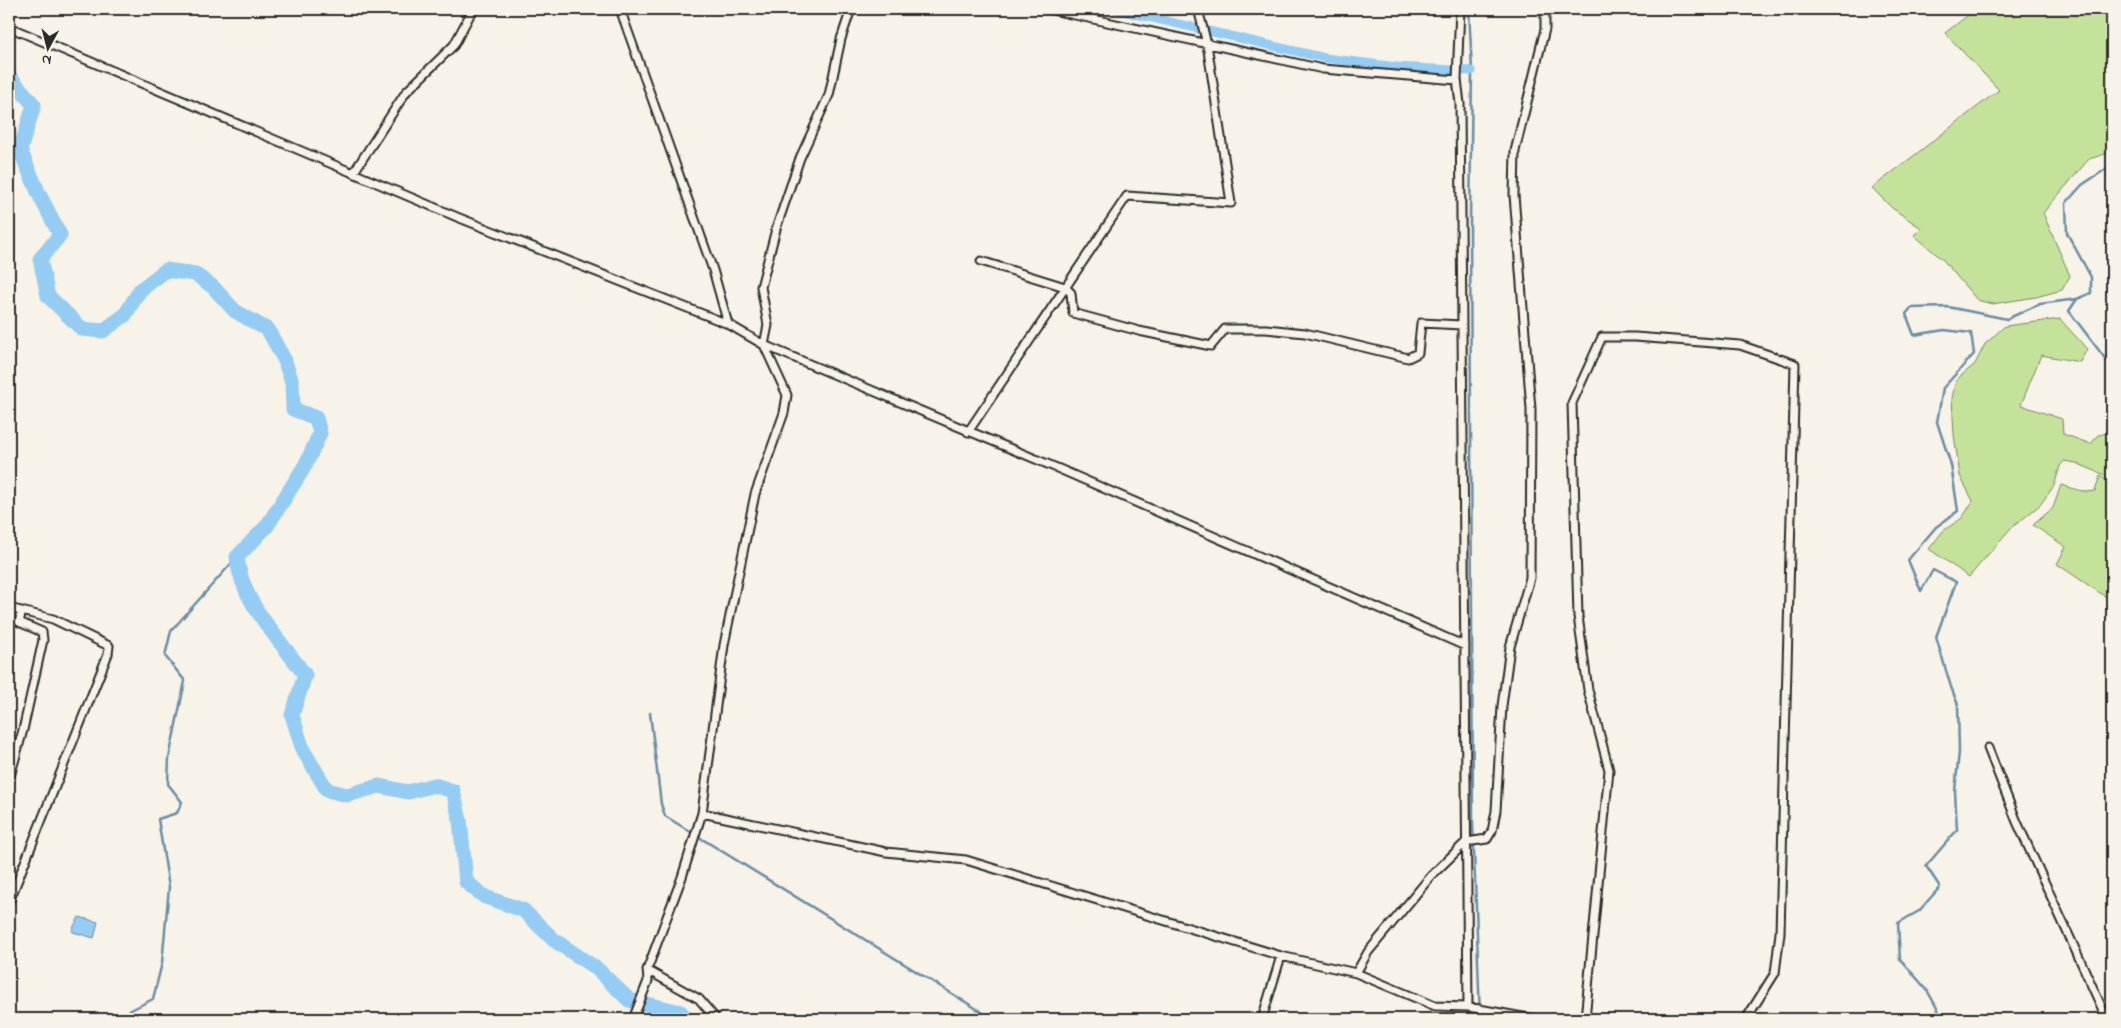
<svg xmlns="http://www.w3.org/2000/svg" width="2121" height="1028" viewBox="0 0 2121 1028" font-family="'Indie Flower',sans-serif">
	<style>
		.green { fill: #c4e299; stroke: #788662 }
		.water { fill: #94ccf3; stroke: #6a8ca3 }
		.lines { fill: none; stroke-linecap: round; stroke-linejoin: round }
		.stream { stroke: #6a8ca3; stroke-width: 2.5 }
		.canal { stroke: #94ccf3; stroke-width: 9 }
		.river { stroke: #94ccf3; stroke-width: 15 }
		.minor-casing { stroke: #2b2b2b; stroke-width: 11 }
		.minor { stroke: #f7f3e8; stroke-width: 7 }
	</style>
	<rect width="100%" height="100%" fill="#f7f3e8"/>
	<filter id="ink" filterUnits="userSpaceOnUse"><feTurbulence type="fractalNoise" baseFrequency=".02" numOctaves="2"/><feDisplacementMap in="SourceGraphic" scale="10" xChannelSelector="R" yChannelSelector="G"/><feConvolveMatrix kernelMatrix="1 2 1 2 8 2 1 2 1" color-interpolation-filters="sRGB"/></filter>
	<g filter="url(#ink)">
		<!-- green -->
		<path class="green" d="M1976 9H2112V152L2089 159 2043 213 2070 276 2062 290 2036 297 1992 304 1977 300 1943 260 1914 235 1921 228 1892 208 1872 188 1999 90 1945 33Z
			M2060 319 2087 349 2080 362 2041 355 2021 405 2062 419 2063 434 2091 444 2098 435 2107 433 2112 447V478L2076 463 2064 461 2060 466 2054 486 2040 505 2010 529 1969 577 1929 549 1943 531 1962 518 1973 501 1960 476 1954 435 1952 398 1956 380 1975 364 1985 344 2005 326Z
			M2100 476 2112 484V601L2057 564 2066 547 2033 525 2053 508 2061 485 2086 492 2095 491Z"/>
		<!-- water -->
		<path class="water" d="M79 917 98 922 94 938 73 932 72 930Z"/>
		<g class="lines">
			<!-- stream -->
			<path class="stream" d="M1469 9 1472 71 1470 222 1473 824 1480 1017
				M2077 299 2069 311 2107 361 2112 364
				M650 713 661 804 665 816 993 1019
				M80 1019H113L153 999 162 963 169 887 158 819 177 813 182 802 168 784 169 758 185 681 165 656 171 631 237 557
				M1943 1019 1927 990 1900 959 1898 923 1919 911 1940 887 1926 866 1957 830 1955 791 1959 752 1958 705 1951 687 1936 637 1956 582 1933 570 1921 591 1908 560 1936 527 1958 511 1951 465 1937 422 1943 388 1974 354 1971 333 1944 330 1914 335 1906 314 1911 308 1948 307 2007 319 2040 304 2077 299 2091 293V277L2067 233 2066 203 2082 185 2112 165"/>
			<!-- canal -->
			<path class="canal" d="M1114 9 1325 58 1397 67 1472 71
				M1480 1017V1019"/>
			<!-- river -->
			<path class="river" d="M9 76 34 105 20 150 39 194 60 235 40 259 48 296 82 329 103 331 125 315 140 290 166 270 195 274 213 287 235 311 268 330 284 359 292 382 293 409 316 418 320 433 306 464 267 526 237 557C241 603 280 639 305 675L292 715 303 750 327 790 347 795 379 786 408 792 434 785 453 791 460 820 466 882 485 897 523 910 554 940 597 969 629 1000 681 1012 686 1019"/>
			<defs>
				<path id="minor" d="M620 9 713 270 728 324
					M1047 9 1323 69 1457 80
					M1460 9 1457 79 1460 104 1468 1007
					M9 27 457 217 728 324 764 345 1064 471 1465 646
					M354 172 406 92 454 45 473 9
					M981 261 1065 287 1071 293 1073 313 1139 331 1211 346 1225 329H1266L1305 333 1408 358 1418 353 1421 323 1462 325
					M968 432 1127 196 1231 203 1207 44 1198 9
					M9 608 53 619 109 646 108 654 9 902
					M1988 748 2017 822 2107 1019
					M9 780 23 730 43 640 42 632 19 622 22 611
					M702 813 886 852 966 860 1281 956 1356 973 1435 1006 1468 1007 1535 1019
					M647 970 699 999 716 1019
					M1356 973 1368 952 1431 876 1466 842 1487 839 1492 831 1496 811 1502 706 1510 647 1530 578 1531 409 1514 195 1515 151 1545 29V9
					M633 1019 648 981 647 970 682 877 702 813 724 645 755 494 784 413 787 395 764 345 768 325 761 287 776 229 800 158 829 95 841 39 851 9
					M1262 1019 1281 956
					M1585 1019 1609 770 1588 690 1578 616 1572 403 1602 337H1635L1740 345 1795 364 1780 933 1775 973 1746 1019"/>
			</defs>
			<!-- minor casing -->
			<use href="#minor" class="minor-casing"/>
			<!-- minor -->
			<use href="#minor" class="minor"/>
		</g>
	</g>
	<!-- margin -->
	<rect width="2121" height="1028" fill="none" stroke="#f7f3e8" stroke-width="30"/>
	<rect x="15" y="15" width="2091" height="998" fill="none" stroke="#2b2b2b" stroke-width="2" filter="url(#ink)"/>
	<!-- north arrow -->
	<g transform="translate(48 48) rotate(187)" stroke="#f7f3e8" stroke-width="4" paint-order="stroke">
	<path d="M0-4L9 19L0 12L-9 19Z" fill="#2b2b2b"/>
	<text y="-8" font-size="14" font-weight="bold" text-anchor="middle" fill="#2b2b2b">N</text>
	</g>
</svg>
